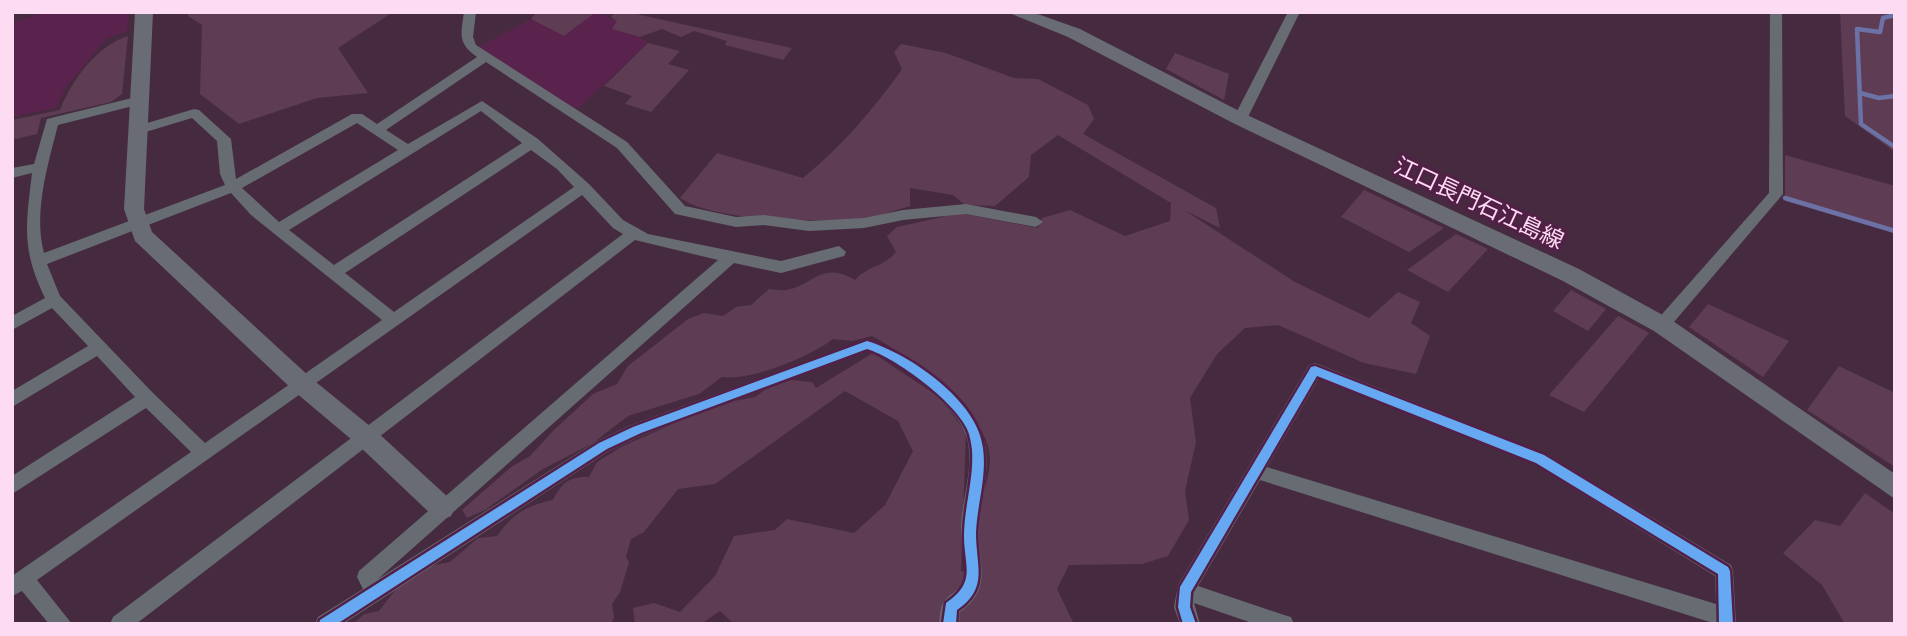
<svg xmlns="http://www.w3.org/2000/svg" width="1907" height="636" viewBox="0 0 1907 636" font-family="Karla,'Noto Sans JP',sans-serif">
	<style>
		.built { fill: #5a234d }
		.green { fill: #5d3c54 }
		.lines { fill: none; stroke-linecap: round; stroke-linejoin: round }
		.stream { stroke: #6d72a6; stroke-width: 4.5 }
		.street { fill: #666c72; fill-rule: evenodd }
		.secondary { fill: #6a6c75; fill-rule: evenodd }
		.cycleway-casing { stroke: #521f46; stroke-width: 5 }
		.cycleway { fill: #66a8f1; fill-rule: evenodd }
		.labels { text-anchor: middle; stroke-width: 6; stroke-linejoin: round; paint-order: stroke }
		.street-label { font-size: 23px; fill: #fddcf3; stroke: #521f46 }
	</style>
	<rect width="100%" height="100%" fill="#462b40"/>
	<!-- built -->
	<path class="built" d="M45 12H129L127 31 106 39 66 87 56 108 12 117V23Z
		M596 12 617 21 613 29 640 37 648 43 575 111 479 47 531 19 564 36Z"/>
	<!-- green -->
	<path class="green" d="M189 12H393L338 48 368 93 317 98 239 124 200 94 202 25 188 16Z
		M537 12H596L564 36 531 19Z
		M615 12H627L792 48 783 60 725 45 727 41 694 31 681 37 662 29 640 37 612 29 617 21 611 17Z
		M1840 12H1895V152L1845 116Z
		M128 36 122 94 111 102 41 118 37 134 12 140V120L60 110C72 80 96 46 128 36Z
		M648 43 680 51 668 64 689 70 651 112 625 104 632 96 604 86Z
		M901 44 946 53 1014 78 1038 79 1088 105 1094 119 1083 134 1216 208 1220 228 1184 210 1295 282 1369 318 1398 292 1420 302 1411 323 1430 336 1416 374 1364 363 1278 325 1245 328 1217 354 1190 398 1196 442 1185 491 1189 520 1168 556 1142 564 1069 565 1057 589 1074 624H734L720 611 701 624H635L633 608 654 603 680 612 715 576 734 536 775 530 787 519 854 533 885 505 913 451 898 421 845 391 715 484 678 489 644 532 631 539 626 557 629 562 620 592 612 604 614 617 611 624H353L364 614 379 611 396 589 430 566 450 562 478 538 497 536C512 514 528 505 553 500 562 482 570 476 589 477L597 462 621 447 684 419 734 401 755 397 769 387 791 380 812 382 816 388 873 353 939 397 966 432 961 571 982 576C980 559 974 539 975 523 978 502 990 481 990 460 990 411 910 357 872 336L852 341 833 339C809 357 752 381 722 377L699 394 628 416 593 443 543 469 485 510 467 518 462 510 511 467 530 456 554 430 593 394 617 384 628 366 688 319 704 313 723 316 736 307 751 305 769 289C774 289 781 291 786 290 813 286 821 260 855 280 867 266 884 267 896 252L887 236 897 227 960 213 1038 228 1042 218 1070 210 1125 236 1170 221 1171 203 1058 135 1031 155 1029 177 995 206 965 205 953 195 910 188V206C895 210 878 217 862 219 817 222 716 222 680 198L717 153 803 178C842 146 873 110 902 69L894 52Z
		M1175 53 1229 74 1224 100 1166 69Z
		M1785 155 1895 186V233L1785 201Z
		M1364 190 1444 228 1409 252 1341 217Z
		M1456 234 1488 249 1448 292 1407 270Z
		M1571 290 1606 309 1588 331 1553 311Z
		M1708 304 1789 341 1763 377 1689 327Z
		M1618 316 1649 333 1584 412 1549 395Z
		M1839 366 1895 393V467L1807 410Z
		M1865 493 1895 514V624H1845L1822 585 1783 553 1815 520 1840 526Z"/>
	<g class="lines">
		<!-- stream -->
		<path class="stream" d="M1895 15 1883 18 1880 32 1857 29 1861 124 1895 147
			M1860 93 1879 98 1895 96
			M1785 198 1895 231"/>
		<!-- street -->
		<path class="street" d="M464 12H476L473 37 476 45 627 142 685 206 736 217 764 215 809 221 864 218 903 210 966 204 1036 217 1043 222 1036 227 966 214 903 220 864 228 809 231 764 225 736 227 680 215 675 214 617 148 486 62 386 130 408 144 482 101 538 139 589 184 623 220 648 234 781 261 839 246 846 252 844 256 781 273 734 263 378 579 597 441 631 425 867 339C911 352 981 400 986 450 989 478 979 506 979 535 979 567 992 589 960 612L959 624H939C940 617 940 608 943 603 949 593 961 591 964 579 967 561 960 542 961 524 963 496 974 467 967 438 960 407 897 361 867 351L643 435 609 451 343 624H315L318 617 363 589 357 577 359 571 718 260 635 240 136 624H110L113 617 623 234 613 228 582 195 37 580 72 624H49L22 591 12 596V576L191 452 146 408 12 494V476L135 397 97 356 12 407V391L88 346 52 308 12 330V316L45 298C21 249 26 225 32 173L12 178V168L34 164 47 119 140 96 147 100 145 103 58 125C48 164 33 213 44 253L225 185 220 174 217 141 192 118 139 134 132 130 134 127 194 109 199 110 231 139 236 179 352 114H362L377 124 477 57C457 43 461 34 464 12ZM481 111 522 143 334 265 289 230ZM357 123 398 150 279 222 242 188ZM531 150 557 169 574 187 394 312 345 273ZM231 193 251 215 382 320 205 443 153 393 60 296 47 264Z
			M1288 12H1300L1247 119 1245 122H1235L1233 119Z
			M1770 12H1782L1783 194 1668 329H1656L1654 325 1656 321 1769 193Z
			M1315 363 1546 454 1731 565 1733 571 1736 624H1716L1260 480 1198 586 1284 615 1291 617 1294 624H1255L1194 603 1200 624H1180L1174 607 1178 585 1309 365ZM1319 378 1534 464 1715 576 1716 604 1267 467Z"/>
		<!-- secondary -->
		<path class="secondary" d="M135 12H153L144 209 152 232 311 378 376 431 451 500 455 508 451 516 442 520 433 516 358 445 295 392 135 241 124 209Z
			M1007 12H1032L1080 29 1247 115 1579 269 1670 319 1895 474V499L1654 331 1563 281 1233 123 1068 37Z"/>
		<defs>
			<path id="cycleway" d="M867 341C910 354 978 401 983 448 987 477 977 505 976 533 976 566 989 588 957 610L956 624H943L946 603C977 582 964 566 964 536 964 507 974 479 972 450 971 443 970 435 967 429 954 401 896 358 867 349L641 433 607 449 337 624H319L320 620 599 443 633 427Z
				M1315 366 1544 455 1728 567 1730 571 1733 624H1719L1718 574 1536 463 1317 376 1191 592 1190 607 1196 624H1183L1178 607 1180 587 1311 367Z"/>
		</defs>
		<!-- cycleway casing -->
		<use href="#cycleway" class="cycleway-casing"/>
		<!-- cycleway -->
		<use href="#cycleway" class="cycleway"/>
	</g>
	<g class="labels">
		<!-- street labels -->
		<g class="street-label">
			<text transform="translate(1479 203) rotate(25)" y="8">江口長門石江島線</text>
		</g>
	</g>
	<!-- border -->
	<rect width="1907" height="636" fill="none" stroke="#fddcf3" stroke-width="28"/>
</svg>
